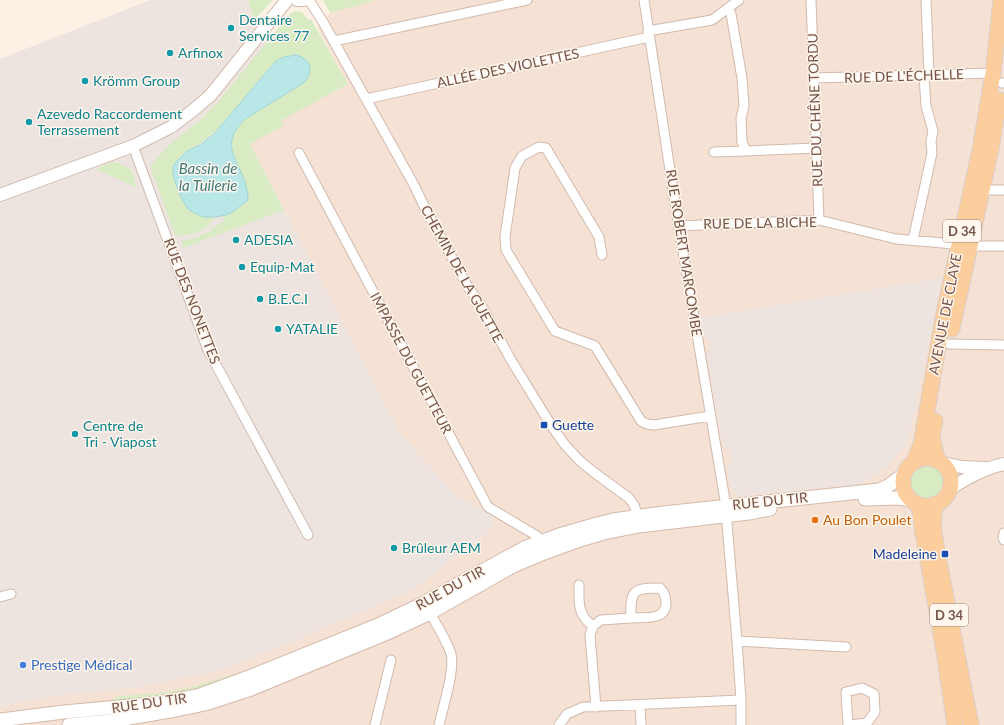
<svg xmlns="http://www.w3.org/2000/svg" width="1004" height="725" viewBox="0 0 1004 725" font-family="Lato,sans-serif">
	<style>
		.residential { fill: #f5e2d4 }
		.industrial { fill: #ede4e0 }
		.green { fill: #d8ebc3 }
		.water { fill: #b9e6e7; stroke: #9fd7d9 }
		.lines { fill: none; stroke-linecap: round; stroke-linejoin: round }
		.minor-casing { stroke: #d1baad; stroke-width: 11 }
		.tertiary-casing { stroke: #d1baad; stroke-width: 14 }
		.secondary-casing { stroke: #d4b9ab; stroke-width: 15 }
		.primary-casing { stroke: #d9cfcc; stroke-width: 17 }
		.minor { stroke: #fff; stroke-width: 9 }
		.tertiary { stroke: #fff; stroke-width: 12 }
		.secondary { stroke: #fff; stroke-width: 13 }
		.primary { stroke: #fdce9d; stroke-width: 15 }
		.culture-dot { fill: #0f9aa8; stroke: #fff6ed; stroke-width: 1.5 }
		.transit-dot { fill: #1a4fb4; stroke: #fff6ed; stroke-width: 1.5 }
		.food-dot { fill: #e8710a; stroke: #fff6ed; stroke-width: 1.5 }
		.shop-dot { fill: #3f7fe0; stroke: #fff6ed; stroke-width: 1.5 }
		.labels { text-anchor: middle; stroke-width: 3; stroke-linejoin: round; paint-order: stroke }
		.shield { fill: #fff6ed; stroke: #a0857a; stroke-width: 1 }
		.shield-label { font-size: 13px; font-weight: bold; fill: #775449 }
		.culture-label { font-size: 14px; fill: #0d838f; stroke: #fff6ed; text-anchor: start }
		.street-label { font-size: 14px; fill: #775449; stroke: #fff6ed }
		.transit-label { font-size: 14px; fill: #164399; stroke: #fff6ed; text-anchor: start }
		.food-label { font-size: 14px; fill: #c56008; stroke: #fff6ed; text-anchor: start }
		.shop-label { font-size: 14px; fill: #366cbe; stroke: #fff6ed; text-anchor: start }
		.water-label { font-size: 15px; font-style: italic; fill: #3c797d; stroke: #fff6ed }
	</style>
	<rect width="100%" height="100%" fill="#fdf1e6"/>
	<!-- residential -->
	<path class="residential" d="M376 0H1004V725H0V706L55 696 140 687 220 670 305 637V635L334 624 414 589 488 532 495 520 489 514 457 496 401 435 250 144 284 125 281 120 348 84 317 27 330 13Z"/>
	<!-- industrial -->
	<path class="industrial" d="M150 0H248L254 20 273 34 339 68 348 84 282 120 284 125 250 144 401 435 457 496 489 514 496 520 488 532 414 589 334 624 305 635V637L220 670 140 687 55 696 0 706V59Z
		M942 278 908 442 889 465 861 484 738 496 731 489 727 467 731 460 730 452 723 447 707 355 711 349 710 340 703 336 700 318Z"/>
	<!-- green -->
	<path class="green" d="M248 0H273L254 20Z
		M323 0H376L330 13Z
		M295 11 302 12 308 20 311 19 348 84 282 120 284 125 250 144 284 210 183 248 181 241C203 237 209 233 226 218L220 216 234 211 247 200C248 166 213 151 245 119L305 82 260 79C238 105 218 136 187 151L204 217H215C212 220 211 224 207 227 200 233 184 237 175 235L150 166 170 144 198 122 219 101 289 15Z
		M113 162 118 163 131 169 137 188 96 169Z
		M909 481a18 18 0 1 1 36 0a18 18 0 1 1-36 0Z
		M432 589H434L437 593C399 614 360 629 320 646 251 674 188 700 113 705V700L115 697C134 694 154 695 173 691 214 683 253 668 292 653 339 636 390 618 432 589Z"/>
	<!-- water -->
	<path class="water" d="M296 55C310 59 314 69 305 82L245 119C213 150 248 165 248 200L234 211 226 215 215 217H204L196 214 188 209 182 199 175 182 173 173V166L178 160 187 151 200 145 214 134 275 62 284 57Z"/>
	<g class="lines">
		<defs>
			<path id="minor" d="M309 0 323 22 414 185 426 210 468 287 481 305 511 360 551 425 565 445 580 461 596 474 629 498 634 505 638 516
				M644 0 677 216 725 500 737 641 741 700V725
				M811 0 819 220
				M926 0 929 75
				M728 8 731 14 742 78 744 106 741 118 742 142 746 151 816 148
				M648 31 712 20 739 0
				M334 41 527 0
				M814 78 993 73
				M1002 83H1004
				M366 99 649 37
				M133 146 208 350 308 535
				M714 152 746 151
				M299 153 488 507 537 536 542 547
				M982 190H1004
				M679 226 819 220 896 239 943 243 959 245
				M913 240 932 153 931 141 933 131 926 106 924 75
				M970 246H1004
				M602 255 599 237 546 148 539 147 522 156 515 168 505 237 506 250 555 331 595 346 641 421 647 424 654 425 710 416
				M949 344 1004 345
				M1004 533 1003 538 1004 540
				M579 585C579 602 577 615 593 626
				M0 597 11 594
				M428 609C435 623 447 640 451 654 455 670 443 707 439 725
				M737 641 846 647
				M640 705 641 725
				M596 707 590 635 593 626 601 620 631 618C630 590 633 588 660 588 664 592 666 597 666 603 666 621 644 617 631 618
				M375 725 391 660
				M559 725 567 714 583 707 741 700
				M848 725 846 692 862 688 874 694 875 712 867 723 850 725"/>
			<path id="tertiary" d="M297 0H304
				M0 195 133 146 171 127 191 112 210 96 287 0
				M943 463 962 467 986 468
				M950 489C967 478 984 468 1004 464"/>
			<path id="secondary" d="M865 499 899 498 911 500
				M0 720 64 712 152 704 197 696 254 675 378 625 422 604 526 547 559 535 597 524 613 520 663 513 879 490 888 486 903 475
				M69 725 112 721 176 710 205 704 251 689 392 631 430 613 513 566 539 555 580 540 604 533 639 526 749 513 770 509"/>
			<path id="primary" d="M952 329 991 149 999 100
				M935 421 932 436 937 459
				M903 482a24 24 0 1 1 48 0a24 24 0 1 1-48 0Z
				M914 461 921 445 944 313 980 150 993 73 1001 0
				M935 504 933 526 939 562 971 725
				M919 505 923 533 944 651 955 725"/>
		</defs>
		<!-- minor casing -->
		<use href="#minor" class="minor-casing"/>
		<!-- tertiary casing -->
		<use href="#tertiary" class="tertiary-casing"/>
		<!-- secondary casing -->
		<use href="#secondary" class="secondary-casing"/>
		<!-- primary casing -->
		<use href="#primary" class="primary-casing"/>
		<!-- minor -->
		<use href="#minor" class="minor"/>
		<!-- tertiary -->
		<use href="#tertiary" class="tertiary"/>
		<!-- secondary -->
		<use href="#secondary" class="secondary"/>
		<!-- primary -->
		<use href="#primary" class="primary"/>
	</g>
	<!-- markers -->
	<g class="culture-dot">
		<circle cx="231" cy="28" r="4"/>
		<circle cx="170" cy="53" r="4"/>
		<circle cx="85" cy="81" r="4"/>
		<circle cx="29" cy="122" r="4"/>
		<circle cx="236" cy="240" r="4"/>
		<circle cx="242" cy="267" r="4"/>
		<circle cx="260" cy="299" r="4"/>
		<circle cx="278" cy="329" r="4"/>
		<circle cx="75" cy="434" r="4"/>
		<circle cx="394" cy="548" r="4"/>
	</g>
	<g class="transit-dot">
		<rect x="540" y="421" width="8" height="8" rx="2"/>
		<rect x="941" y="550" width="8" height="8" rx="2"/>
	</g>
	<circle class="food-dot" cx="815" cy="520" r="4"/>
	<circle class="shop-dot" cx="23" cy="665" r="4"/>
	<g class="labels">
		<!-- shield labels -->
		<g class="shield">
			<rect x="943" y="220" width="38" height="22" rx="3"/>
			<rect x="930" y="604" width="38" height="22" rx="3"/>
		</g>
		<g class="shield-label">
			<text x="962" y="236">D 34</text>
			<text x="949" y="620">D 34</text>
		</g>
		<!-- culture labels -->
		<g class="culture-label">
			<text x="239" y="25">Dentaire<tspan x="239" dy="16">Services 77</tspan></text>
			<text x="178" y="58">Arfinox</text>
			<text x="93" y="86">Krömm Group</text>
			<text x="37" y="119">Azevedo Raccordement<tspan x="37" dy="16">Terrassement</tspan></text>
			<text x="244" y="245">ADESIA</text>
			<text x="250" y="272">Equip-Mat</text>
			<text x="268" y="304">B.E.C.I</text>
			<text x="286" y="334">YATALIE</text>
			<text x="83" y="431">Centre de<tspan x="83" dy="16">Tri - Viapost</tspan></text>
			<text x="402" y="553">Brûleur AEM</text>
		</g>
		<!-- street labels -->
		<g class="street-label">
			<text transform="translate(508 68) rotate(-12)" y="5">ALLÉE DES VIOLETTES</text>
			<text transform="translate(904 76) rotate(-2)" y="5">RUE DE L'ÉCHELLE</text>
			<text transform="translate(815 110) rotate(-92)" y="5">RUE DU CHÊNE TORDU</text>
			<text transform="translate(760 223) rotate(-1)" y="5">RUE DE LA BICHE</text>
			<text transform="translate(684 253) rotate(81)" y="5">RUE ROBERT MARCOMBE</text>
			<text transform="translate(462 274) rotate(61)" y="5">CHEMIN DE LA GUETTE</text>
			<text transform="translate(192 301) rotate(69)" y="5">RUE DES NONETTES</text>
			<text transform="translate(945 314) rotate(-79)" y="5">AVENUE DE CLAYE</text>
			<text transform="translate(411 363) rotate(62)" y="5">IMPASSE DU GUETTEUR</text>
			<text transform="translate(770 501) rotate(-6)" y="5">RUE DU TIR</text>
			<text transform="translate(450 588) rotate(-29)" y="5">RUE DU TIR</text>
			<text transform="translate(149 703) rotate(-8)" y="5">RUE DU TIR</text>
		</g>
		<!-- transit labels -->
		<g class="transit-label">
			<text x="552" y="430">Guette</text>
			<text x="937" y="559" text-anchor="end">Madeleine</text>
		</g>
		<!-- food labels -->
		<g class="food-label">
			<text x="823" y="525">Au Bon Poulet</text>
		</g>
		<!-- shop labels -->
		<g class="shop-label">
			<text x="31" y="670">Prestige Médical</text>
		</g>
		<!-- water labels -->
		<g class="water-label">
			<text x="208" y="174">Bassin de<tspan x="208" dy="17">la Tuilerie</tspan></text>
		</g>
	</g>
</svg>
